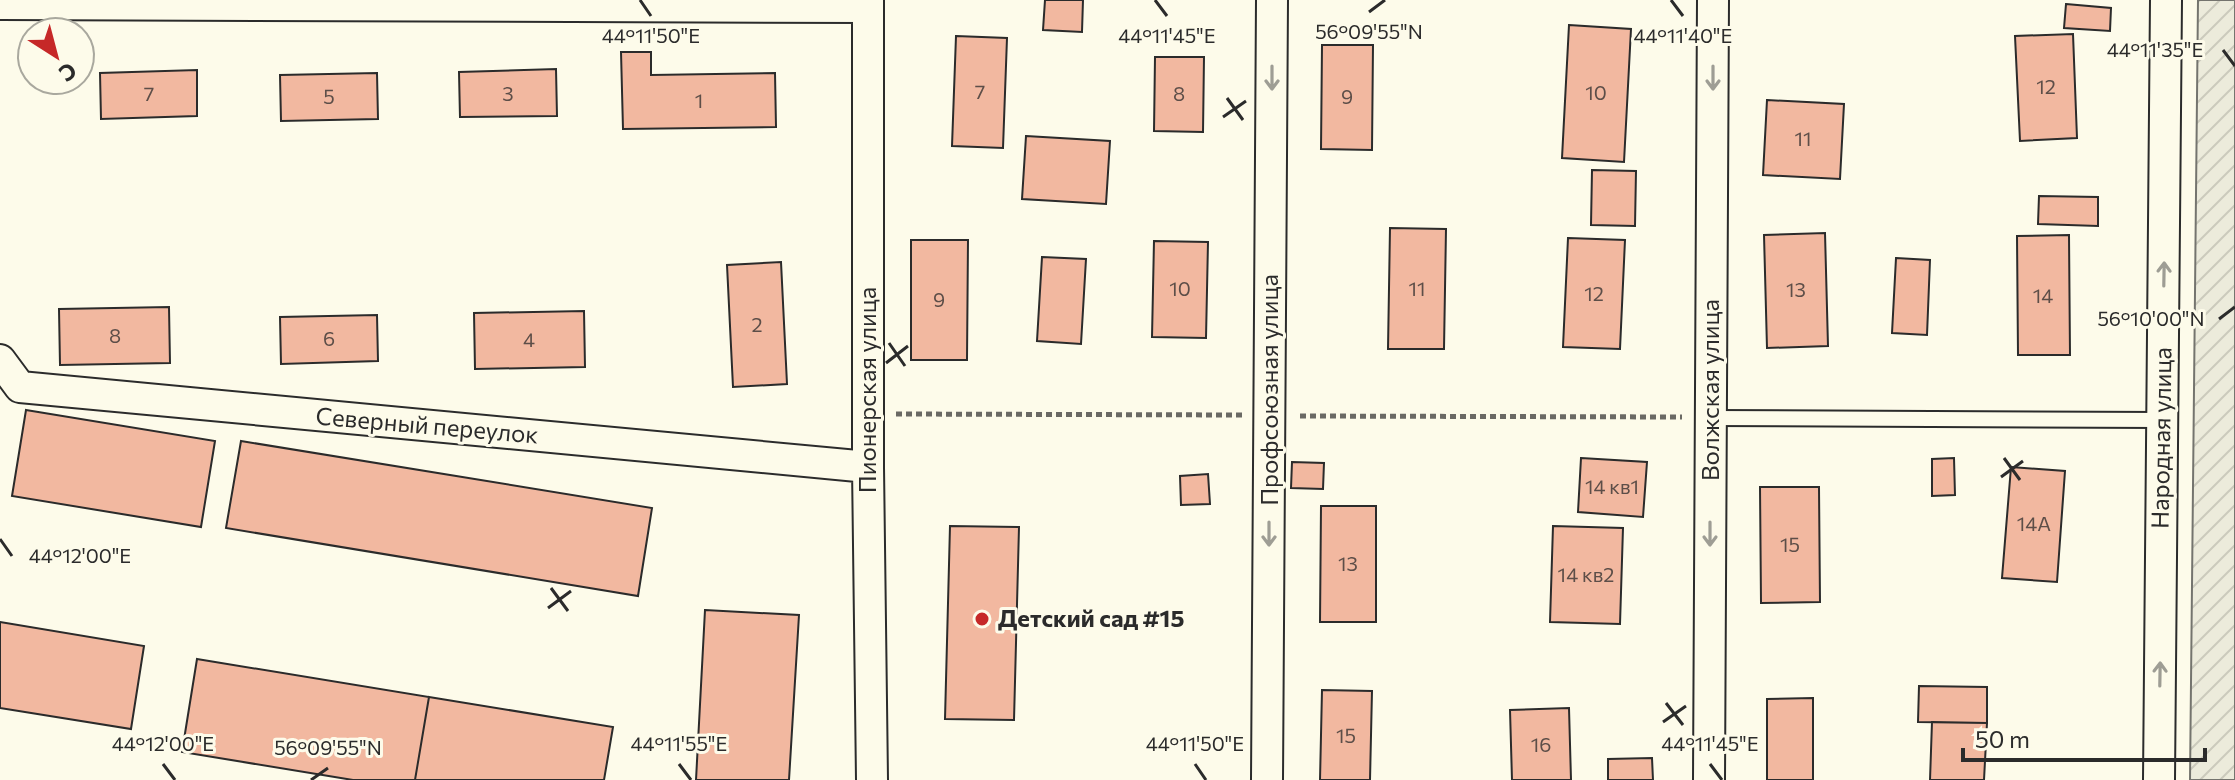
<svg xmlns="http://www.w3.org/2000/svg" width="2235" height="780" viewBox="0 0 2235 780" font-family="Commissioner,sans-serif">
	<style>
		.garden { fill: url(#garden-furrows); stroke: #74746e; stroke-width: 2 }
		.building { fill: #f2b8a0; stroke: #2b2b2b; stroke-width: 2 }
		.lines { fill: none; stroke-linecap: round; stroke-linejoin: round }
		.lane-casing { stroke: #2b2b2b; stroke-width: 18 }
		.street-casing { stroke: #2b2b2b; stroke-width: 34 }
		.path { stroke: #6a6964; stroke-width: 5; stroke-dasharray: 6 4; stroke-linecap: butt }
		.lane { stroke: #fdfbea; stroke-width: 14 }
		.street { stroke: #fdfbea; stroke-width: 30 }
		.oneway { stroke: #9e9d94 }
		.ticks { fill: none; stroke: #2b2b2b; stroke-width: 3 }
		.poi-dot { fill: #c62828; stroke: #fdfbea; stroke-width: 3 }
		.labels { text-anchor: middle; stroke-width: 6; stroke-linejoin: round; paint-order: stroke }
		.number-label { font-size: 20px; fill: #5d4e48 }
		.street-label { font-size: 24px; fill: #2b2b2b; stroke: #fdfbea }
		.poi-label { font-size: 24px; font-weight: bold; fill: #2b2b2b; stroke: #fdfbea; text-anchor: start }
		.ticks-label { font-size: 20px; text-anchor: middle; fill: #2b2b2b; stroke: #fdfbea; stroke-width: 6; stroke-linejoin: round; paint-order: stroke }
	</style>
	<defs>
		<pattern id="garden-furrows" width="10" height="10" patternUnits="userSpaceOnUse" patternTransform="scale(2)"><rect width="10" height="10" fill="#ecebdb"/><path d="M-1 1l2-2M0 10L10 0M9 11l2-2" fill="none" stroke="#cbcabc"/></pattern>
	</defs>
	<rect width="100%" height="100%" fill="#fdfbea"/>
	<!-- garden -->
	<path class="garden" d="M2198 0H2235V780H2190Z"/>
	<!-- building -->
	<path class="building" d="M1045 0H1083L1082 32 1043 30Z
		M2066 4 2111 8 2110 31 2064 28Z
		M1569 25 1631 29 1624 162 1562 158Z
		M2073 34 2077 138 2020 141 2015 36Z
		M956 36 1007 38 1003 148 952 146Z
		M1322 45H1373L1372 150 1321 149Z
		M621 52H651V75L775 73 776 127 623 129Z
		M1155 57H1204L1203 132 1154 131Z
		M556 69 557 116 460 117 459 72Z
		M197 70V116L101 119 100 73Z
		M377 73 378 119 281 121 280 75Z
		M1767 100 1844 104 1840 179 1763 175Z
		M1026 136 1110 141 1106 204 1022 199Z
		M1592 170 1636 171 1635 226 1591 225Z
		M2039 196 2098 197V226L2038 224Z
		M1390 228 1446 229 1444 349H1388Z
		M1825 233 1828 346 1767 348 1764 235Z
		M2069 235 2070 355H2018L2017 236Z
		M1568 238 1625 240 1620 349 1563 347Z
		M911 240H968L967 360H911Z
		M1154 241 1208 242 1206 338 1152 337Z
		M1042 257 1086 259 1081 344 1037 341Z
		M1896 258 1930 260 1927 335 1892 333Z
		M781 262 787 384 733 387 727 265Z
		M169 307 170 363 60 365 59 309Z
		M584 311 585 367 475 369 474 313Z
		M377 315 378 361 281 364 280 317Z
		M26 410 215 441 201 527 12 496Z
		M241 441 652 508 638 596 226 528Z
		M1581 458 1647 462 1643 517 1578 512Z
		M1954 458 1955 495 1932 496V459Z
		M1292 462 1324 463 1323 489 1291 488Z
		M2011 467 2065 471 2057 582 2002 578Z
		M1208 474 1210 504 1181 505 1180 476Z
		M1760 487H1819L1820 602 1761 603Z
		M1321 506H1376V622H1320Z
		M950 526 1019 527 1014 720 945 719Z
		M1553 526 1623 528 1620 624 1550 622Z
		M705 610 799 615 789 780H696Z
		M0 622 144 646 131 729 0 708Z
		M197 659 429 697 415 780H353L182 752Z
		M1919 686 1987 687V723L1918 722Z
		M1322 690 1372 691 1370 780H1320Z
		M429 697 613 727 604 780H415Z
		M1813 698V780H1767V699Z
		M1569 708 1571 780H1512L1510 710Z
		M1932 722 1987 723 1984 780H1930Z
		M1652 758 1653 780H1608V759Z"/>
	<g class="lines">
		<defs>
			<path id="lane" d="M1711 418 2162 420"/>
			<path id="street" d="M868 0V467L872 780
				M0 4 868 7
				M0 360 20 387 868 467
				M1267 780 1272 0
				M1709 780 1713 0
				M2159 780 2166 0"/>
		</defs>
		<!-- lane casing -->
		<use href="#lane" class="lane-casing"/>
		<!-- street casing -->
		<use href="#street" class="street-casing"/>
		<!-- path -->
		<path class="path" d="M896 414 1242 415
			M1300 416 1682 417"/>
		<!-- lane -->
		<use href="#lane" class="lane"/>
		<!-- street -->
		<use href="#street" class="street"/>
	</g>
	<!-- one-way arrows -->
	<defs><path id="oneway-shaft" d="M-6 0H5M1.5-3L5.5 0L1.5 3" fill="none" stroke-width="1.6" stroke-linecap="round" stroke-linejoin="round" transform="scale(2)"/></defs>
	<g class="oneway">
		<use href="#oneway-shaft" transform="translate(1272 78) rotate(90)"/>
		<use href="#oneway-shaft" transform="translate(1713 78) rotate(90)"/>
		<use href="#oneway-shaft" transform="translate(2164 274) rotate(-89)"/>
		<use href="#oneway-shaft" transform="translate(1269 534) rotate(90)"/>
		<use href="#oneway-shaft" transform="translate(1710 534) rotate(90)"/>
		<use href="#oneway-shaft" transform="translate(2160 674) rotate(-89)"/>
	</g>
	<!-- ticks -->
	<path class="ticks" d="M640 0 651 16M1155 0 1167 16M1671 0 1683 16M1369 12 1385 0M2223 50 2235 66M1227 98 1243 120M1223 117 1246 101M2219 319 2235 307M889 343 905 366M886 363 908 346M2004 458 2020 480M2001 477 2023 461M0 539 12 556M551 588 568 611M548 608 571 591M1666 703 1683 725M1663 722 1686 706M163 764 175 780M679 764 691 780M1195 764 1206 780M1710 764 1722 780M311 780 328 768"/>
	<!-- markers -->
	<circle class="poi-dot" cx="982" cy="619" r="8"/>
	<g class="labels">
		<!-- number labels -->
		<g class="number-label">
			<text x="2046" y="94">12</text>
			<text x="980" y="99">7</text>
			<text x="1596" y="100">10</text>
			<text x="149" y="101">7</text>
			<text x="508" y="101">3</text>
			<text x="1179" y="101">8</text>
			<text x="329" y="104">5</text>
			<text x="1347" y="104">9</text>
			<text x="699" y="108">1</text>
			<text x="1803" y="146">11</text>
			<text x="1180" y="296">10</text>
			<text x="1417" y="296">11</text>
			<text x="1796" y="297">13</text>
			<text x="1594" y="301">12</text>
			<text x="2043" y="303">14</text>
			<text x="939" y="307">9</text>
			<text x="757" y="332">2</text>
			<text x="115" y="343">8</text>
			<text x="329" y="346">6</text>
			<text x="529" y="347">4</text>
			<text x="1612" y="494">14 кв1</text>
			<text x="2034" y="531">14А</text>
			<text x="1790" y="552">15</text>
			<text x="1348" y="571">13</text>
			<text x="1586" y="582">14 кв2</text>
			<text x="1346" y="743">15</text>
			<text x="1541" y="752">16</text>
		</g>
		<!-- street labels -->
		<g class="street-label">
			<text transform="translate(868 390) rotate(-90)" y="8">Пионерская улица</text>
			<text transform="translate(1270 390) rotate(-90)" y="8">Профсоюзная улица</text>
			<text transform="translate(1711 390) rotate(-90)" y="8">Волжская улица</text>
			<text transform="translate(427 426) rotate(5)" y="8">Северный переулок</text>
			<text transform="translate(2162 438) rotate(-89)" y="8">Народная улица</text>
		</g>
		<!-- poi labels -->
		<g class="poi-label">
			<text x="998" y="627">Детский сад #15</text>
		</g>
	</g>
	<g class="ticks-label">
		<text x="1369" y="39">56°09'55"N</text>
		<text x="651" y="43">44°11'50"E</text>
		<text x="1167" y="43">44°11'45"E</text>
		<text x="1683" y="43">44°11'40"E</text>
		<text x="2155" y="57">44°11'35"E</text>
		<text x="2151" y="326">56°10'00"N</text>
		<text x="80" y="563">44°12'00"E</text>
		<text x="163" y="751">44°12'00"E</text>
		<text x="679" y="751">44°11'55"E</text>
		<text x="1195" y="751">44°11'50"E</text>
		<text x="1710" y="751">44°11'45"E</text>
		<text x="328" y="755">56°09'55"N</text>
	</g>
	<!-- north arrow -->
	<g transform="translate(56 56) rotate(144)"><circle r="38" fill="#fdfbea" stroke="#a9a89e" stroke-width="2"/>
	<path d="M0-6L14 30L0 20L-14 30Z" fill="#c62828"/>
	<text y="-12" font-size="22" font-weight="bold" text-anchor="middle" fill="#2b2b2b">С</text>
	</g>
	<!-- scale -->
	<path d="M1963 748v12h242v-12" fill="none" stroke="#2b2b2b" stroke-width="4"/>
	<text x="1975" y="748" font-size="24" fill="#2b2b2b" stroke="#fdfbea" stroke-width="6" paint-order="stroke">50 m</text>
</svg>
